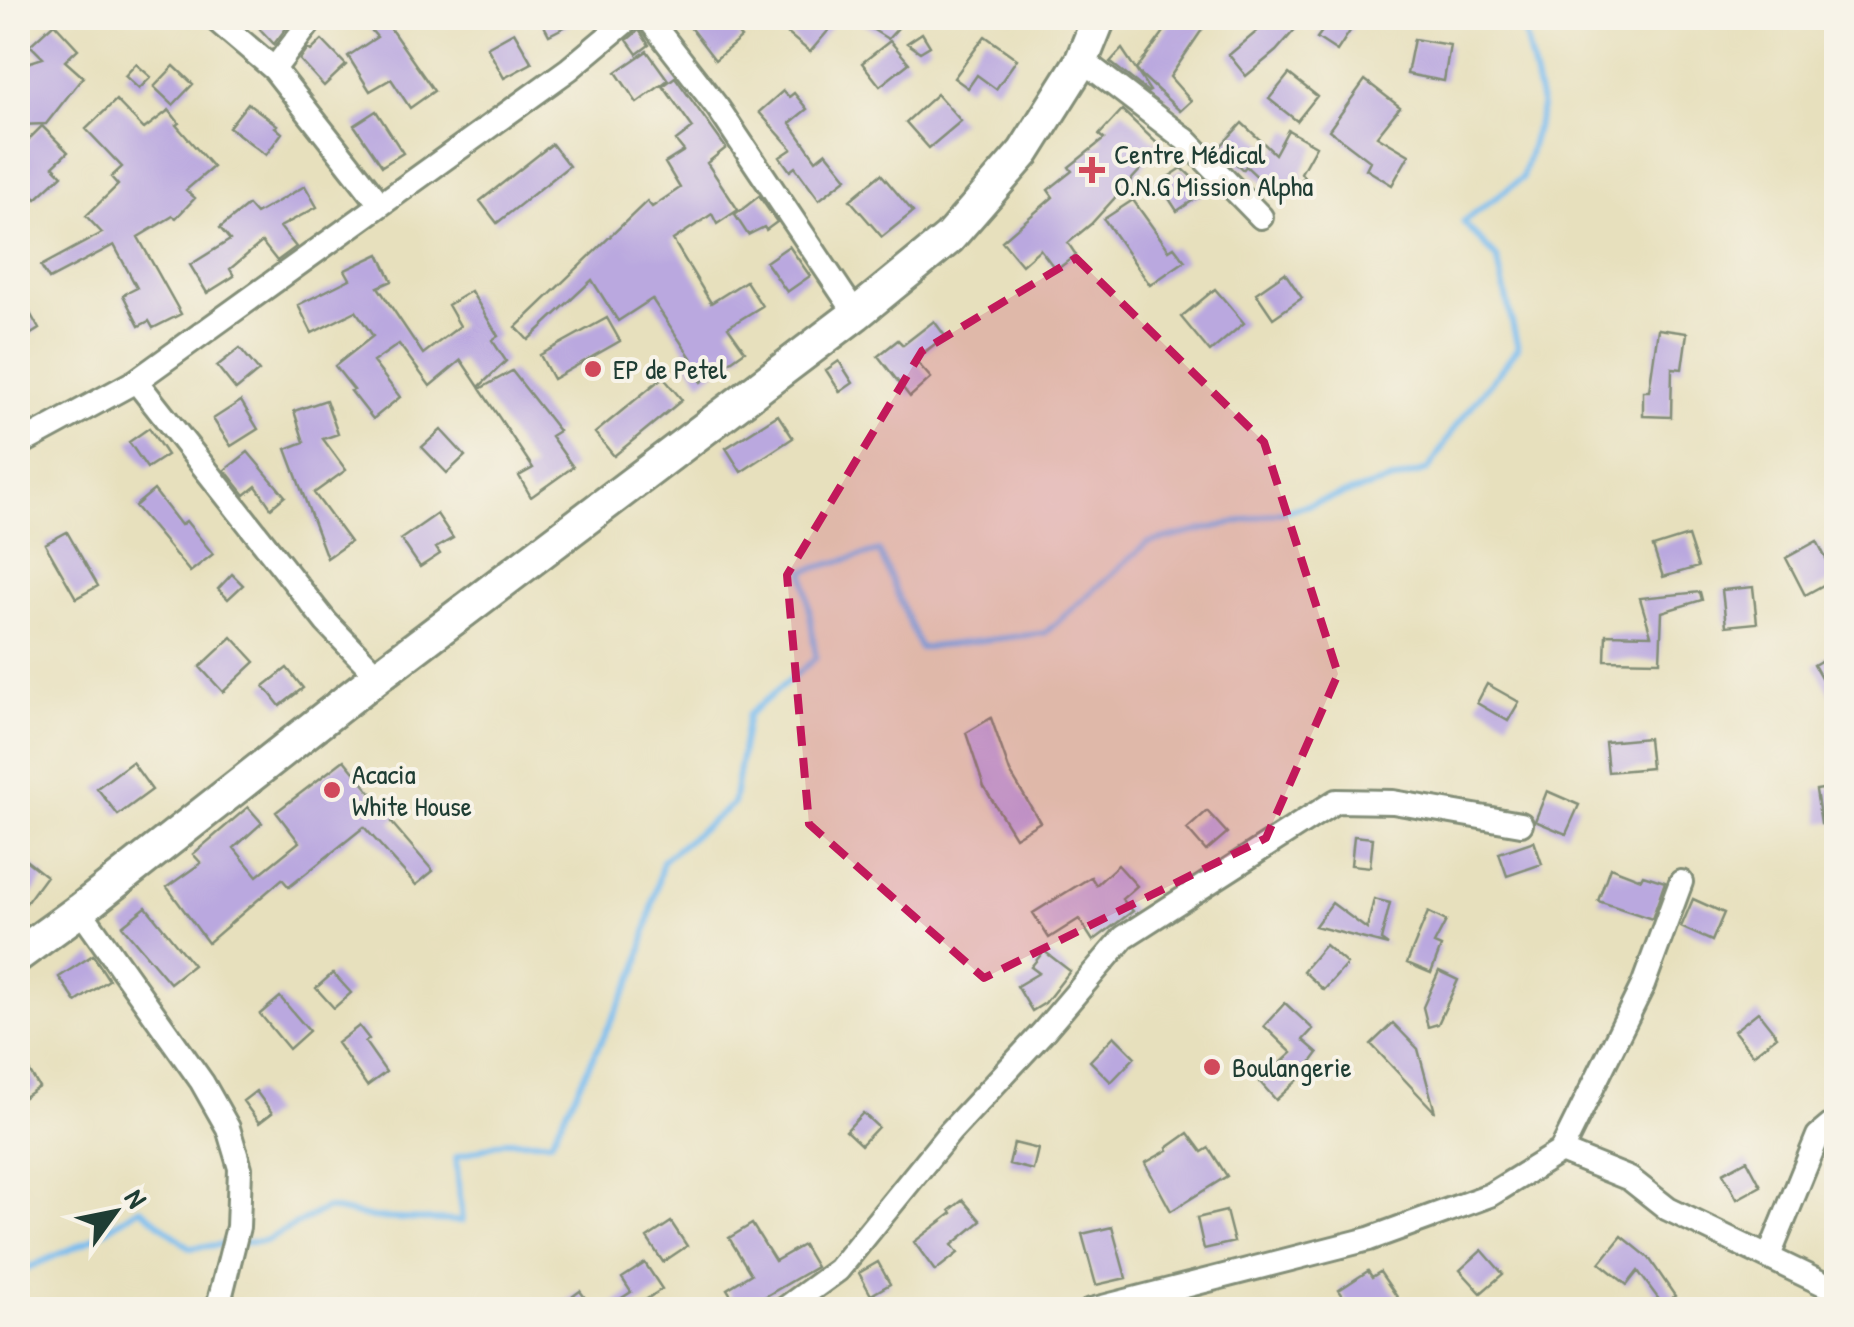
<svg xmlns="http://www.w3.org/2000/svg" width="1854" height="1327" viewBox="0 0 1854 1327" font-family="'Patrick Hand',sans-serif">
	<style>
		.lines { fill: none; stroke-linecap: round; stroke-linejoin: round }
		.stream { stroke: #78bcef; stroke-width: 6 }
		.building { fill: #baa8df }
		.minor-casing { stroke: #838e78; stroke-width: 28 }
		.highway-casing { stroke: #838e78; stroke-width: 38 }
		.minor { stroke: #fff; stroke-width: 22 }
		.highway { stroke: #fff; stroke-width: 32 }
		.marked { fill: #c2185b; fill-opacity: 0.2; stroke: #c2185b; stroke-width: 8; stroke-dasharray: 20 12; stroke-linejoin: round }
		.poi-dot { fill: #d1495b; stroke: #f7f3e8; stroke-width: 4 }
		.labels { text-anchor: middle; stroke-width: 8; stroke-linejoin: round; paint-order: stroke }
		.poi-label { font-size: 28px; fill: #1f3d34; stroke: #f7f3e8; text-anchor: start }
	</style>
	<rect width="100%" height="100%" fill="#f7f3e8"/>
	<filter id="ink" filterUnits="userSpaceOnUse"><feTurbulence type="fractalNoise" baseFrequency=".01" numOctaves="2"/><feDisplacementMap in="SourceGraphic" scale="20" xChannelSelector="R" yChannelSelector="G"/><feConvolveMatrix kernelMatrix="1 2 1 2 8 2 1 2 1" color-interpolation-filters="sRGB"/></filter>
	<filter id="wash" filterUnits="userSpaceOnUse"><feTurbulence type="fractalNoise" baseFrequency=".0048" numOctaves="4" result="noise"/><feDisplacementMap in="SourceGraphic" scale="40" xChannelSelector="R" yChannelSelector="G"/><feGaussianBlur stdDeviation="2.25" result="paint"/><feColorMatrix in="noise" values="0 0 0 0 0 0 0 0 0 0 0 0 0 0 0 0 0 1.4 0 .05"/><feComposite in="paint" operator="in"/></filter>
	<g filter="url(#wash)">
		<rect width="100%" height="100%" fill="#e7e0bd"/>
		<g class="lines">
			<!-- stream -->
			<path class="stream" d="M239 1243 265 1241 327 1208 373 1218 462 1221 456 1157 506 1141H551L637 970 663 860 733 804 748 715 816 658 804 571 879 551 920 648 1045 633 1147 543 1297 508 1428 470 1458 423 1518 348 1497 258 1463 222 1522 178 1542 108 1521 18
				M18 1272 87 1242 140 1208 190 1248 226 1244"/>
		</g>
		<g id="blocks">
			<!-- building -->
			<path class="building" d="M265 18H279L287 27 274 44 260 29 265 24 262 20Z
				M361 18H404L390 28 434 91 410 108 391 79 370 91 348 56 377 37Z
				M540 18H582L549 35Z
				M683 18H723L741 38 715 60Z
				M769 18H839L810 52Z
				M854 18H889L898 28 888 39Z
				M1174 18H1210L1170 77 1191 101 1180 111 1136 70Z
				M1249 18H1305L1276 51 1246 76 1229 55 1261 28Z
				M1332 18H1342L1354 25 1337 51 1317 38Z
				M54 23 78 49 65 61 83 77 46 124 18 125V66L43 58 30 45Z
				M639 30 649 45 637 54 627 40Z
				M514 32 532 63 504 78 487 47Z
				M922 33 930 46 920 52 907 43Z
				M985 36 1017 59 996 89 977 75 968 88 954 78Z
				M1414 39 1450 45 1444 81 1407 74Z
				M322 40 346 65 324 86 300 60 308 49 311 51Z
				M890 41 909 63 880 86 862 63Z
				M1122 49 1150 91 1148 92 1110 62Z
				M647 51 668 80 637 103 616 72Z
				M136 64 151 77 139 89 125 76Z
				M174 66 193 84 173 105 154 87Z
				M1289 74 1317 96 1297 121 1269 99Z
				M675 77 726 148 707 163 738 210 717 224 712 214 673 240 711 303 746 281 762 306 728 327 745 351 701 382 687 362 692 359 652 299 618 321 592 280 528 340 516 327 647 201 652 207 680 188 665 163 684 151 676 141 693 128 663 86Z
				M1365 80 1400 107 1377 136 1409 155 1392 185 1366 169 1370 161 1329 130Z
				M783 91 789 97 794 93 807 109 790 123 816 160 826 152 847 178 819 200 795 167 790 171 780 157 792 149 759 112Z
				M937 94 961 121 929 148 906 122Z
				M116 100 144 129 169 110 179 123 176 125 213 167 186 190 195 198 176 218 173 216 138 237 181 314 153 328 149 321 139 326 123 295 137 288 114 245 49 279 41 266 102 233 86 216 118 185 111 177 122 167 86 129Z
				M248 103 277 125 275 127 282 133 266 155 229 127Z
				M1122 110 1161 147 1091 224 1068 243 1076 255 1056 270 1040 249 1022 265 1002 241 1053 197 1048 190 1072 171 1069 167 1104 139 1099 135Z
				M376 111 403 153 382 166 354 125Z
				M1242 123 1275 154 1288 130 1316 146 1301 173 1304 177 1282 200 1246 166 1243 170 1219 148Z
				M42 126 68 152 53 166 62 175 36 199 32 195 29 198 18 186V150Z
				M552 144 569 166 497 223 480 201Z
				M1182 168 1207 191 1177 211 1159 183Z
				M881 174 913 212 882 237 850 200Z
				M305 186 317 207 280 227 296 247 277 261 262 242 230 269 234 276 207 293 190 265 230 240 220 228 248 205 256 214Z
				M759 196 777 222 766 230 764 227 748 235 735 215Z
				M1133 200 1169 250 1174 247 1185 261 1150 285 1104 219Z
				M789 246 810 276 787 292 766 262Z
				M379 254 392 281 378 287 423 354 460 326 448 305 471 291 498 336 492 340 506 361 479 387 461 360 430 386 399 344 373 362 400 397 373 419 351 391 354 390 335 366 373 336 356 311 312 333 298 305 350 279 345 270Z
				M1285 273 1302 298 1273 318 1256 293Z
				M1215 289 1244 323 1210 352 1181 317Z
				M18 292 39 329 18 342Z
				M607 318 620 341 553 379 540 355Z
				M934 321 945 336 915 360 931 378 910 397 878 356 898 340 903 345Z
				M1658 329 1687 333 1682 369 1672 368 1671 417 1643 416V391H1649Z
				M240 348 259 371 236 390 217 366Z
				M839 361 853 383 840 392 826 370Z
				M512 371 559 431 551 436 573 467 531 497 519 476 533 468 480 389Z
				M663 377 682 400 614 456 595 433Z
				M326 400 338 434 323 439 346 470 314 493 350 542 327 558 286 449 304 442 294 411Z
				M241 401 258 429 231 446 213 419Z
				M778 415 793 438 741 472 726 448Z
				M149 428 167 455 147 468 129 442Z
				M441 430 465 456 447 473 422 447Z
				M248 452 285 496 271 508 256 486 245 495 225 470Z
				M154 490 181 525 186 521 213 554 190 572 135 506Z
				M437 514 453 538 436 548 440 554 420 567 401 539Z
				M67 532 98 586 76 598 45 544Z
				M1688 536 1698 567 1663 577 1653 547Z
				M1817 541 1836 578 1805 595 1786 558Z
				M232 574 243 585 228 599 218 589Z
				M1753 587 1757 623 1726 626 1722 590Z
				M1700 592 1702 600 1662 612 1660 661 1605 660 1606 634 1651 635 1640 598Z
				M232 637 255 662 223 692 200 667Z
				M1829 656 1836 668V704L1814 665Z
				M287 668 303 688 280 706 264 686Z
				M1487 684 1519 702 1508 721 1477 703Z
				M991 718 1010 772 1040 822 1015 837 984 787 966 733Z
				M1648 738 1651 768 1608 772 1605 742Z
				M344 760 381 805 393 796 405 811 391 822 433 871 416 885 364 827 289 887 282 879 208 943 167 887 201 863 193 854 248 807 262 823 234 848 257 876 299 842 276 812Z
				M132 762 152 790 118 815 97 788Z
				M1836 787V821L1821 823 1816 790Z
				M1547 791 1579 805 1566 834 1535 821Z
				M1207 811 1227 833 1206 851 1187 829Z
				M1354 836 1373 838 1370 867 1351 865Z
				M1534 841 1542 864 1507 876 1499 853Z
				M18 854 46 876 18 914Z
				M1118 865 1137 886 1122 899 1133 911 1093 941 1079 919 1049 938 1033 913 1091 877 1096 885Z
				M1610 867 1641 879 1643 875 1665 882 1652 919 1598 901Z
				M1374 899 1390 903 1381 940 1388 945 1315 926 1332 903 1367 929Z
				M1693 899 1724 913 1712 941 1681 927Z
				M146 907 193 965 170 983 122 926Z
				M1428 912 1446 921 1434 944 1441 947 1431 973 1407 963Z
				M1325 945 1347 964 1324 990 1303 971Z
				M1044 951 1070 971 1045 1003 1032 1011 1017 986 1039 973 1031 967Z
				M93 955 109 980 76 1002 59 977Z
				M1439 971 1458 980 1438 1024 1428 1027 1423 1007Z
				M333 973 351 993 334 1008 316 988Z
				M280 997 309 1031 289 1049 260 1014Z
				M1285 1003 1313 1029 1303 1040 1318 1053 1298 1080 1276 1100 1260 1082 1292 1053 1264 1026Z
				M1758 1012 1777 1036 1753 1055 1734 1031Z
				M1393 1023 1418 1049 1435 1112 1371 1044Z
				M359 1026 369 1039 365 1042 386 1072 367 1086 337 1043Z
				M1114 1036 1135 1057 1111 1082 1090 1061Z
				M18 1053 39 1087 18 1101Z
				M256 1091 272 1113 259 1123 243 1101Z
				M863 1113 878 1127 861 1145 846 1131Z
				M1188 1133 1202 1152 1209 1148 1227 1176 1171 1211 1145 1163 1168 1150 1167 1148Z
				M1014 1143 1038 1149 1033 1170 1009 1164Z
				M1747 1160 1761 1186 1737 1199 1723 1173Z
				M963 1200 981 1221 952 1245 958 1253 935 1271 914 1242 952 1213 950 1210Z
				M1226 1211 1234 1242 1204 1249 1197 1218Z
				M671 1222 687 1246 663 1262 647 1238Z
				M752 1224 775 1261 803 1245 816 1267 756 1302 760 1310H740L727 1289 751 1274 729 1238Z
				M1112 1227 1126 1278 1096 1285 1082 1234Z
				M1622 1236 1649 1258 1675 1296 1663 1305 1638 1271 1627 1285 1600 1263Z
				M1482 1250 1503 1274 1481 1293 1460 1270Z
				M878 1262 890 1284 871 1295 859 1273Z
				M645 1263 662 1289 630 1310H603L631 1292 622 1278Z
				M1368 1271 1372 1277 1380 1272 1397 1297 1379 1310H1352L1339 1290Z
				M580 1291 594 1310H554Z"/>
		</g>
	</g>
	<g filter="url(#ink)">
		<use href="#blocks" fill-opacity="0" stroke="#838e78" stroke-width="2.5"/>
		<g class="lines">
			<defs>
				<path id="minor" d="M214 18 274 69 380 204
					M648 18 718 108 856 314
					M1082 60 1186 140 1261 217
					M274 69 313 18
					M136 381 326 622 378 676
					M18 445 136 381 569 69 630 18
					M80 910 202 1082 228 1128 240 1168 238 1227 217 1310
					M1561 1151 1630 1179 1668 1209 1836 1290
					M1769 1256 1818 1136 1836 1121
					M783 1310 838 1270 950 1132 1043 1032 1124 937 1336 801 1393 802 1521 824
					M1091 1310 1369 1239 1490 1195 1561 1151 1643 985 1681 882"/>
				<path id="highway" d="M18 955 80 910 378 676 856 314 949 238 1024 152 1082 60 1099 18"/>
			</defs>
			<!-- minor casing -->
			<use href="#minor" class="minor-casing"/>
			<!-- highway casing -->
			<use href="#highway" class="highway-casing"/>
			<!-- minor -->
			<use href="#minor" class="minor"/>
			<!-- highway -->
			<use href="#highway" class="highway"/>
		</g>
	</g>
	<!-- marked area -->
	<path class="marked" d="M1076 258 1264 442 1338 674 1266 838 984 978 809 824 787 575 922 351Z"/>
	<!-- markers -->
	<g class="poi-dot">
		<path d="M1087 155h10v10h10v10h-10v10h-10v-10h-10v-10h10z"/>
		<circle cx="593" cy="369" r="10"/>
		<circle cx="332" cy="790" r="10"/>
		<circle cx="1212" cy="1067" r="10"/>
	</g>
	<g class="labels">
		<!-- poi labels -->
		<g class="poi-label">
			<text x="1114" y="164">Centre Médical<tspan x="1114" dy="32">O.N.G Mission Alpha</tspan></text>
			<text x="613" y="379">EP de Petel</text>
			<text x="352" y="784">Acacia<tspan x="352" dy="32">White House</tspan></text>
			<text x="1232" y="1077">Boulangerie</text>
		</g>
	</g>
	<!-- margin -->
	<rect width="1854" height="1327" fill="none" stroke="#f7f3e8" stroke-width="60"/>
	<!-- north arrow -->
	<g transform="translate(115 1212) rotate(57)" stroke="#f7f3e8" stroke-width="8" paint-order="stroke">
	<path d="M0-8L18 38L0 25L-18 38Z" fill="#1f3d34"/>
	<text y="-15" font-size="28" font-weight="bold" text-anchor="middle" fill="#1f3d34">N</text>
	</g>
</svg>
